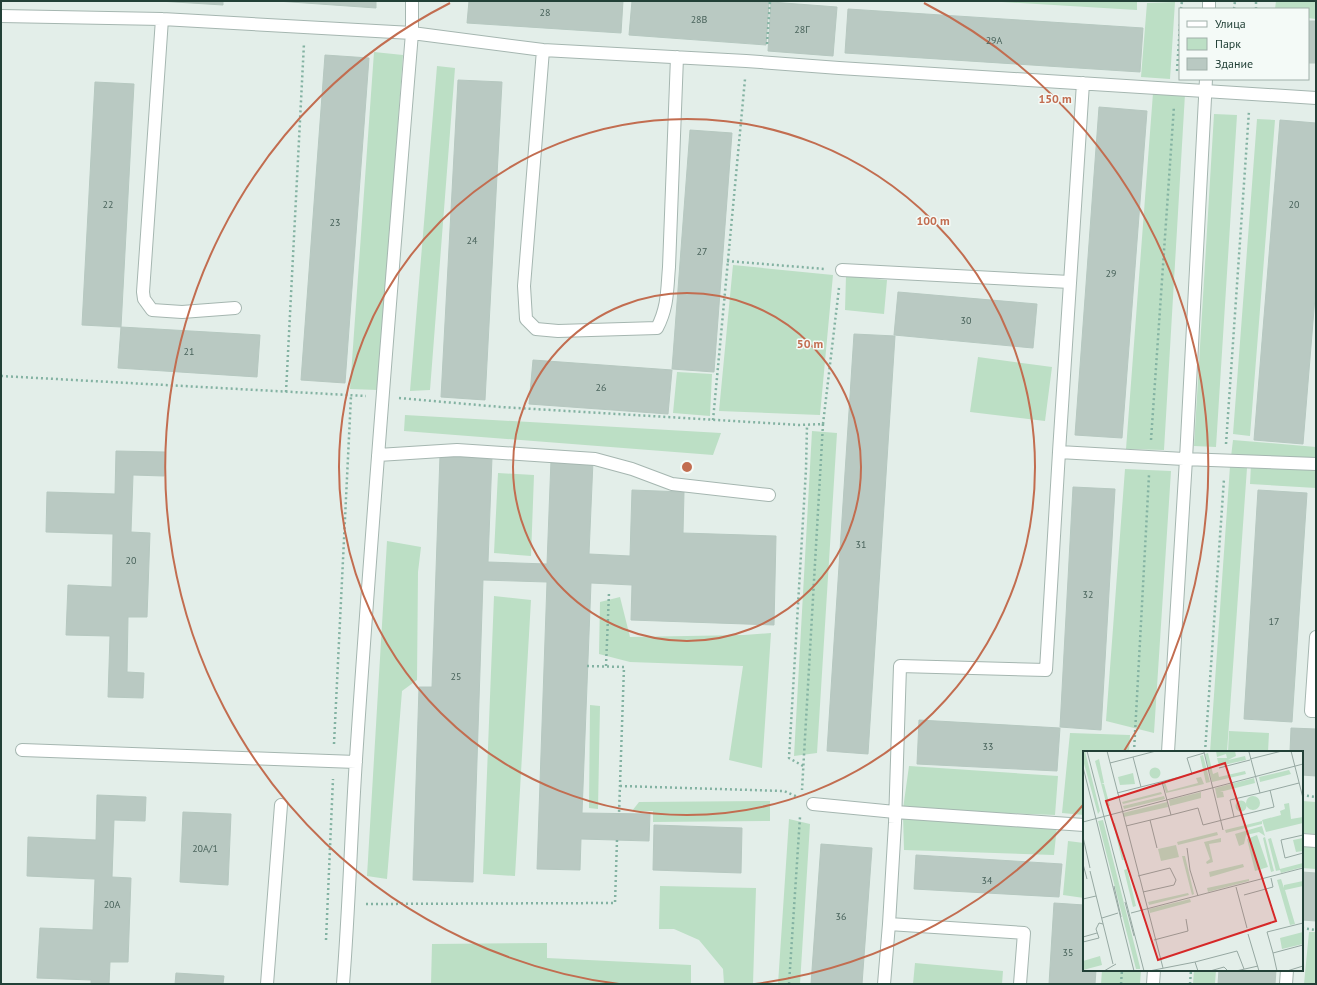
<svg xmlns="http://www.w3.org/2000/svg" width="1317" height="985" viewBox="0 0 1317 985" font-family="'PT Sans',sans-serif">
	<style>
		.green { fill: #bcdfc5 }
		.building { fill: #b9c9c2; stroke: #b6c8c0 }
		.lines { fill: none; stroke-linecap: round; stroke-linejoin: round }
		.minor-casing { stroke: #a5b6b0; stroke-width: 14 }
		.path { stroke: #83b2a2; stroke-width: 2.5; stroke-dasharray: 2 3; stroke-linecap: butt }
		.minor { stroke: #fff; stroke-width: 12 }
		.ring { fill: none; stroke: #c26d50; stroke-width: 2 }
		.labels { text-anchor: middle; stroke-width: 3; stroke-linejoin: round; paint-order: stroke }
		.number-label { font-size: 10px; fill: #48625a }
		.inset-road { fill: none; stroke: #96a8a2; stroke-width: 1 }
		.view { fill: #d62828; fill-opacity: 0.15; stroke: #d62828; stroke-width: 2 }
		.inset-edge { fill: none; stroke: #224037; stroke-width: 2 }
		.centre { fill: #c26d50; stroke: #f4faf7; stroke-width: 2 }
		.ring-label { font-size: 12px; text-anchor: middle; font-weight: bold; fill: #c26d50; stroke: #f4faf7; stroke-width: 3; stroke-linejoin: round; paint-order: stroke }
	</style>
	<rect width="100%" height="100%" fill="#e3eee9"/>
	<!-- green -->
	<path class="green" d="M986 1H1137V10Z
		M1276 1H1316V19L1308 18V9H1275Z
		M1175 2 1170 79 1141 77 1147 3Z
		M374 52 403 55 378 390 350 389Z
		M437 66 455 68 430 390 410 391Z
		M1153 93 1185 94 1164 450 1126 449Z
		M1214 114 1237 115 1216 447 1194 446Z
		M1257 119 1275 120 1250 436 1233 434Z
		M733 265 833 275 820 415 719 411Z
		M846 276 887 280 884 314 845 310Z
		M978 357 1052 367 1045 421 970 412Z
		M677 372 712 374 710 416 673 413Z
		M405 415 721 433 713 455 404 431Z
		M812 431 837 433 817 753 794 756Z
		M1233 440 1316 447V460L1231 457Z
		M1251 464 1316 468V488L1250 484Z
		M1230 466 1247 468 1227 752H1210Z
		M1125 469 1171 471 1154 733 1106 721Z
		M498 473 534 475 531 556 494 553Z
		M387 541 421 547 418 572 417 680 402 691 387 879 367 876Z
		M494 596 531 600 515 876 483 874Z
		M620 597 630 637 744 635 771 633 762 768 729 760 743 666 630 662 599 654 600 602Z
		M590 705 600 706 598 809 589 808Z
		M1229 731 1269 733 1268 752H1228Z
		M1070 733 1130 735 1129 752H1084V815L1062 813Z
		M909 766 1058 776 1055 815 903 809Z
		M770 801V821L653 822V811H632L639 802Z
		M1302 801 1316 802V834L1302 833Z
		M903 816 1057 826 1054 855 904 850Z
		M789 819 810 824 800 984H778Z
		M1068 841 1084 843V898L1063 895Z
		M1302 843 1316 844V869L1302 868Z
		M660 886 756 888 753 984H724L723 969 699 940 674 929H659Z
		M1309 932H1316V984H1304Z
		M547 943V958L691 965V984H431L432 944Z
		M915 963 1003 971 1002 984H913Z
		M1102 970H1141L1140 984H1101Z
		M1194 970H1216L1215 984H1193Z"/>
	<!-- building -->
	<path class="building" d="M159 1H223V5Z
		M277 1H376V8Z
		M469 1H623L621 33 467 23Z
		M632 1 769 2 766 45 629 35Z
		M771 2 837 7 833 56 768 51Z
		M848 9 1143 28 1140 72 845 53Z
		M1308 21H1316V63H1308Z
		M325 55 369 58 345 383 301 380Z
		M458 80 502 82 485 400 441 397Z
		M95 82 134 84 121 327 82 325Z
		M1099 107 1147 111 1122 438 1075 435Z
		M1280 120 1316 123V285L1303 444 1254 440Z
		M690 130 732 133 714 372 672 369Z
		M898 292 1037 304 1033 348 894 335Z
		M121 327 260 335 257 377 118 368Z
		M854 334 895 336 868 754 827 751Z
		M533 360 672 370 668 414 529 404Z
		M116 451 165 452 164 476 133 475 131 532 150 533 147 617H128L127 672 144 673 143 698 108 697 110 636 66 635 68 585 112 587 113 534 46 532 47 492 115 494Z
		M440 455 492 457 488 562 547 564 551 460 593 461 589 554 630 556 632 490 684 492 683 533 776 536 774 625 631 620 632 585 591 583 582 813 650 814 649 841 581 839 580 870 537 869 547 582 483 580 473 882 413 880 419 687H432Z
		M1073 487 1115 489 1101 730 1060 727Z
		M1258 490 1307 493 1292 722 1244 719Z
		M919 720 1060 728 1057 771 917 764Z
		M1291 728 1316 729V776L1302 775V752H1290Z
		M97 795 146 797 145 821 114 820 112 877 131 878 128 962H110L109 984H91V980L37 978 40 928 93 930 95 879 27 876 28 837 96 840Z
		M183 812 231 814 228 885 180 882Z
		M654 825 742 828 741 873 653 870Z
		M821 844 872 848 862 984H811Z
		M916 855 1062 864 1059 897 914 889Z
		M1302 872 1316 873V921L1302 920Z
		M1054 903 1084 905V970H1096L1095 984H1049Z
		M1219 970H1276L1275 984H1218Z
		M176 973 224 976 223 984H175Z"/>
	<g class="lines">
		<defs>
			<path id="minor" d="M1209 9V1
				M1 16 162 19 412 33 543 50 746 61 839 68 1316 98
				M162 19 143 292 144 299 152 310 182 312 235 308
				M543 50 524 286 526 319 536 329 558 331 657 328C668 307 667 290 669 267L677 57
				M842 270 1070 282
				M1059 452 1083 83
				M378 455 457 450 595 459 632 469 672 484 769 495
				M1316 637 1311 711H1316
				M22 750 356 762
				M1168 752 1186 459 1206 79
				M813 804 895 812 1084 825
				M1302 840 1316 841
				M267 984 281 805
				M343 984C349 909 351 834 356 759 372 517 392 275 412 33V1
				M884 984 889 924
				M1020 984 1024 933 889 924 895 823 900 666 1046 670 1059 452 1184 459 1316 464
				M1153 984 1154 970
				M1286 984 1287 970"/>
		</defs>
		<!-- minor casing -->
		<use href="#minor" class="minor-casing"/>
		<!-- path -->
		<path class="path" d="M1181 9 1182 1
			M1234 9 1235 1
			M1256 9V1
			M767 44 770 1
			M1177 71 1180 24
			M727 261 825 269
			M1 376 366 396
			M286 392 304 43
			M399 398 501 407 800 425 823 424 802 790
			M713 420 745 79
			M823 424 839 288
			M1151 440 1174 106
			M1226 444 1249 111
			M587 666 624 667 619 814
			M606 666 609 593
			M334 744 351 396
			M1134 752 1149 475
			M1205 752 1224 479
			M803 766 789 758 806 469 807 425
			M620 786 784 791 798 797
			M1302 795 1316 797
			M366 904 615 903 617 840
			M1302 928 1316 930
			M326 940 333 779
			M789 984 800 817
			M1121 984 1122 970
			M1190 984 1191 970"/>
		<!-- minor -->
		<use href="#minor" class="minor"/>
	</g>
	<!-- distance rings -->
	<g class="ring">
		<circle cx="687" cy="467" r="174"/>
		<circle cx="687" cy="467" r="348"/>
		<path d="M1083 805A521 521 0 0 1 755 984M619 984A521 521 0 0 1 450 3M924 3A521 521 0 0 1 1124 751"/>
	</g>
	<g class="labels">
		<!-- number labels -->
		<g class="number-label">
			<text x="545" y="16">28</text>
			<text x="699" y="23">28В</text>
			<text x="802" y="33">28Г</text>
			<text x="994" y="44">29А</text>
			<text x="108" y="208">22</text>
			<text x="1294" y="208">20</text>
			<text x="335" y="226">23</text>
			<text x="472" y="244">24</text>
			<text x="702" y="255">27</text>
			<text x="1111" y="277">29</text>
			<text x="966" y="324">30</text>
			<text x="189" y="355">21</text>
			<text x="601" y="391">26</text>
			<text x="861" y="548">31</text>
			<text x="131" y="564">20</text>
			<text x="1088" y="598">32</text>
			<text x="1274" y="625">17</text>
			<text x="456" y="680">25</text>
			<text x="988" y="750">33</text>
			<text x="205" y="852">20А/1</text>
			<text x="987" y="884">34</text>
			<text x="112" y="908">20А</text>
			<text x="841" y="920">36</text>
			<text x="1068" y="956">35</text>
		</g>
	</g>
	<!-- overview -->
	<g transform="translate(1083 751)">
		<rect width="220" height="220" fill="#e3eee9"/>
		<path d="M0 0H2L17 60 15 63 0 9ZM133 0H152L153 5 145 9 162 5 163 9 136 15 134 7H144L143 3 134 6ZM125 2 130 23 135 21 136 26 162 20 163 23 129 31 122 3ZM120 4 127 31 123 32 117 5ZM16 8 21 32 18 33H21L27 55H24L12 10ZM66.5 22a5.5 5.5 0 1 1 11 0a5.5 5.5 0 1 1-11 0ZM206 19 208 23 177 31 176 26ZM50 22 52 33 37 34 35 26ZM118 26 121 33 83 42 80 32 82 31 85 40 115 32 113 27ZM171 27 172 32 137 41H140L141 46 134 47 132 37ZM78 41 79 43 40 53 39 51ZM118 41V47L87 55 86 49ZM81 45 82 48 41 58 40 55ZM163 52a7 7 0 1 1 14 0a7 7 0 1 1-14 0ZM152.5 55a5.5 5.5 0 1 1 11 0a5.5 5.5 0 1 1-11 0ZM84 51 85 56 41 66 40 62ZM206 52 208 68 220 66V72L183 81 179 69 198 64 197 60 202 58 201 53ZM20 69 57 216V218H53L15 70ZM179 70V73L143 82 142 79ZM30 72H32L41 109H39ZM179 75 182 85 176 81 163 84 161 93 156 95 152 83ZM134 81 135 84 95 94 94 91ZM174 84 185 116 172 120 164 88ZM182 86 191 120 188 121 180 87ZM138 87V91L126 93 130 111 124 113 123 111 127 108 121 91ZM188 87 197 118 220 112V116L198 122 197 119 193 120 185 88ZM220 87V100L213 101 210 89ZM93 94 96 106 78 110 75 98ZM99 105H102L111 143 109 144ZM160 113 161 116 127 126 126 121ZM44 118 53 155 50 156 41 119ZM166 128V130L125 141 124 137ZM198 128 201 137V134L220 130V135L202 139 212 173 207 174 194 129ZM105 142 106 144 66 154 65 151ZM107 148 108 151 67 162 66 158ZM220 181V193L199 198 197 187ZM17 205 19 214 0 219V210Z" fill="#bcdfc5"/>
		<path class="inset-road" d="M4 0 61 220M24 0 80 217M208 0 220 47M121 1 140 79M50 6 58 36M167 8 199 0M27 12 73 0M0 16 51 220M136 17 167 9M79 31 88 64 115 57 120 74 151 66 147 49 177 42 166 1M34 42 109 23 104 7 121 2M177 42 216 32M151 66 191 56 187 39M67 69 74 97M0 71 220 13M43 75 88 64M220 84 198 89 202 107 220 102M0 86 7 117M104 97 107 119 115 145M0 113 4 128M7 120 30 213M55 125 87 117 93 129 91 134 60 141M31 135 38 166M153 136 164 177M161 144 190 136 188 127M0 148 13 145M42 151 51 185M48 162 220 117M19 167 35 162M165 183 176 220M0 186 14 182M71 189 105 180 103 168M0 191 16 187 13 178 16 172 20 173M190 202 184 181 220 172M112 211 154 200 161 218M21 220 33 213M66 220 112 211 115 220M127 220 141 216 145 220M153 220 175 215M194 220 190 202 220 194M204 220 220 215"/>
		<path class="view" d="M142 12 193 170 75 209 23 50Z"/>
		<rect width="220" height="220" class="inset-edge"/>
	</g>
	<circle cx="687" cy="467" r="6" class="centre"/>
	<g class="ring-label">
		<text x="1055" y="103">150 m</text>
		<text x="933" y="225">100 m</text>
		<text x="810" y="348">50 m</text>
	</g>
	<!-- border -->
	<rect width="1317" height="985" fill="none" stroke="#224037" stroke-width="4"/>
	<!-- legend -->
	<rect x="1179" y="8" width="130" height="72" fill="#f4faf7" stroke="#a0b0aa"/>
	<rect x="1187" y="21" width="20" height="6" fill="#ffffff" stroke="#a0b0aa"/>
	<text x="1215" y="28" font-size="12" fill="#224037">Улица</text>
	<rect x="1187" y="38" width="20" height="12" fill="#bcdfc5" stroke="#a0b0aa"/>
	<text x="1215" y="48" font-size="12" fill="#224037">Парк</text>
	<rect x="1187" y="58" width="20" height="12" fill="#b9c9c2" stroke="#a0b0aa"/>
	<text x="1215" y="68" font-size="12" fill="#224037">Здание</text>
</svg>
